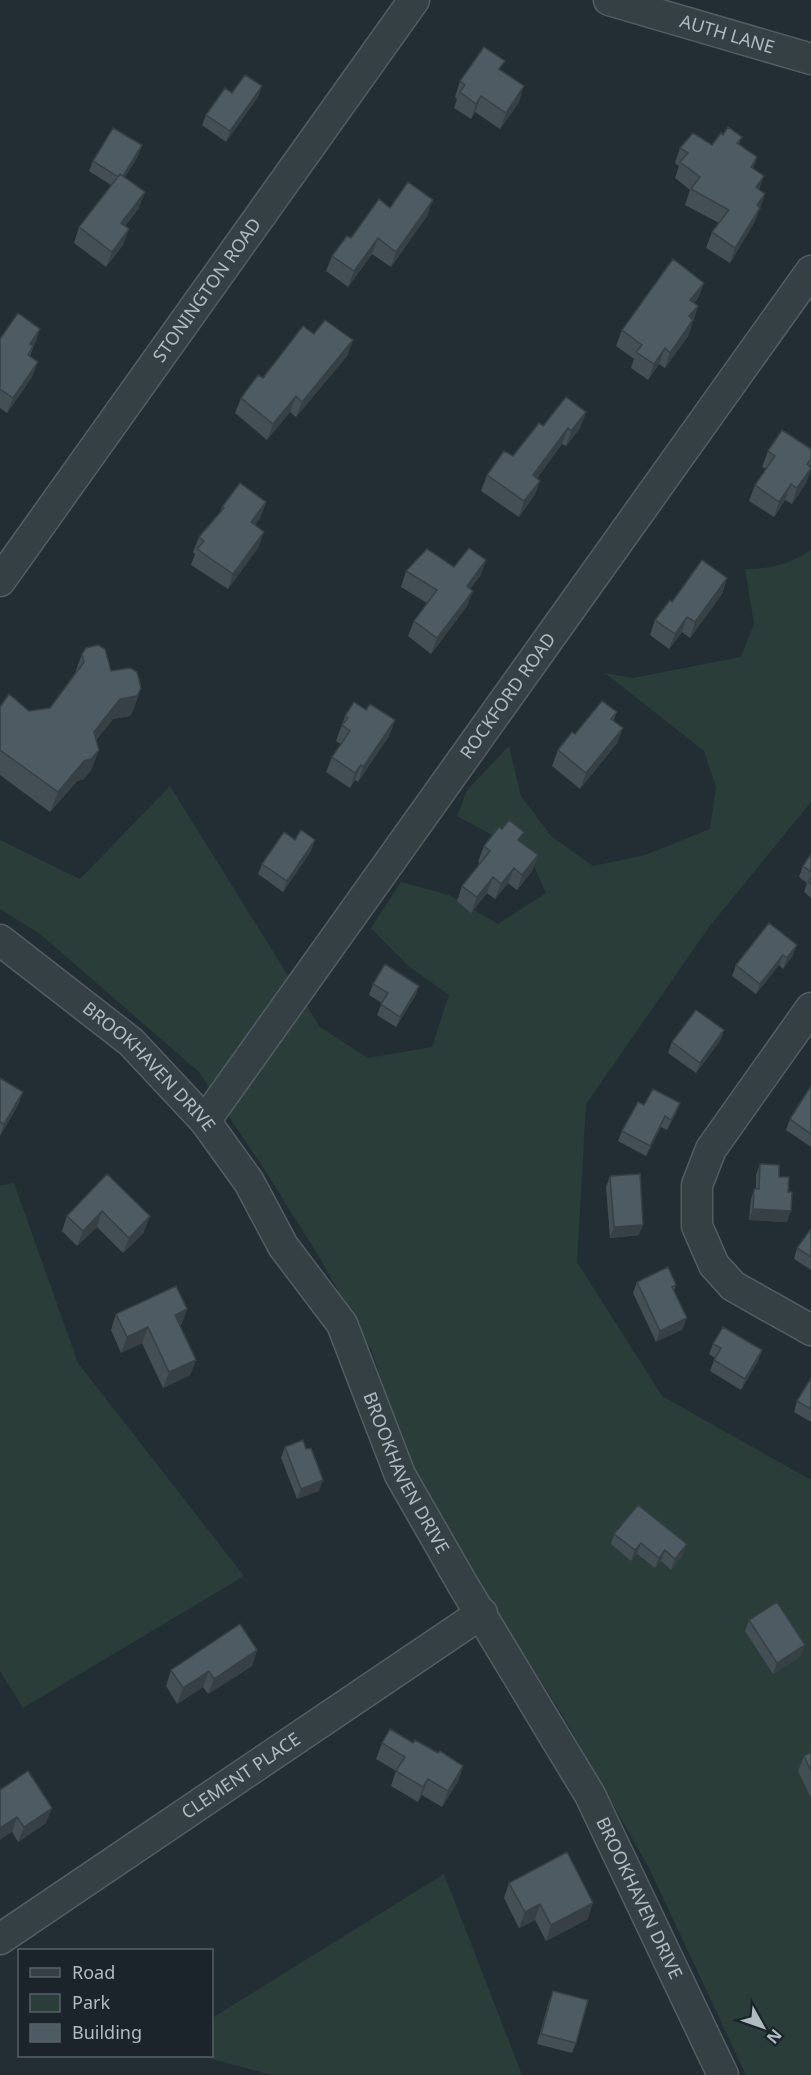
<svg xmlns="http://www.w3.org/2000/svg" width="811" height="2075" viewBox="0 0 811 2075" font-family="'Noto Sans',sans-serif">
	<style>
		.green { fill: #2a3d38 }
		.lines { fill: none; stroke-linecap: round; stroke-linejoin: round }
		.minor-casing { stroke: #535d63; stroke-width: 33 }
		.minor { stroke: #354045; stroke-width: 30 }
		.wall { fill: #434e55 }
		.shaded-wall { fill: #374045 }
		.building { fill: #4e5b63; stroke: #374045; stroke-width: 1.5 }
		.labels { text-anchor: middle; stroke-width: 4.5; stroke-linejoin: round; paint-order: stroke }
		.street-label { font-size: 18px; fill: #b0bbc2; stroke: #1b242a }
	</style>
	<rect width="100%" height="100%" fill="#222e34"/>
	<!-- green -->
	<path class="green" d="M811 550V802L709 927 586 1104 577 1262 662 1396 811 1480V2075H746L650 1870 563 1716 413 1479 372 1351 318 1255 264 1169 199 1072 40 934 0 909V840L80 879 170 786 320 1027 368 1058 432 1047 449 995 407 965 371 928 401 882 449 895 498 924 546 893 529 855 457 816 467 790 509 746 521 796 551 836 593 866 645 855 710 829 716 787 704 751 605 673 633 678 741 657 754 624 745 569C770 569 791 564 811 550Z
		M14 1183 78 1363 244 1576 23 1708 0 1671V1185Z
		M444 1874 522 2075H272L201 2056H212V2018Z"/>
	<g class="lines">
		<defs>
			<g id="minor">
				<path id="s1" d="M609 0 811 59"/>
				<path id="s2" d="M0 581 414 0"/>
				<path id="s3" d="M0 940 131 1042 205 1121 249 1182 283 1246 342 1324 400 1475 463 1585 590 1795 723 2075"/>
				<path d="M811 1008 711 1149 697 1185V1226L714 1265 733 1286 811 1330"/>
				<path id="s4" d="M205 1121 811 271"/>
				<path id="s5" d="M0 1939 482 1613"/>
			</g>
		</defs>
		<!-- minor casing -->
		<use href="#minor" class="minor-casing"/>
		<!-- minor -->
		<use href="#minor" class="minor"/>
	</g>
	<!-- wall -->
	<path class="wall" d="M502 70 519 102 500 129 475 112 471 119 454 108 457 99 455 97 460 81Z
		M232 93 258 97 226 142 202 125 206 115Z
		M723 135 742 137 739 144 753 168 759 189 765 194 754 223 730 263 706 248 712 232 719 223 685 205 690 190 675 178 679 166 675 163 680 148 712 145Z
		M142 145 138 156 125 177 139 208 125 226 123 245 106 267 74 243 79 227 111 185 89 171 93 161Z
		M390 208 427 216 391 267 372 254 348 287 326 271 332 256 351 238Z
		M704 283 698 298 694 303 698 306 688 336 665 368 659 364 648 380 631 368 634 359 616 346 622 330Z
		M40 329 30 356 32 377 7 413 0 408V339Z
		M314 334 353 340 347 356 296 417 290 412 267 440 235 413 241 398 263 378Z
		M586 412 580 428 566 446 562 444 537 478 540 481 534 496 519 517 481 491 487 475 513 456 543 426Z
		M811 449V464L810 466 811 469 806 483 792 504 785 500 774 517 749 501 755 485 766 469 762 467 768 451Z
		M266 502 260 518 255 525 264 532 258 548 228 589 191 565 195 554 193 552 199 537 220 513 222 507Z
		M486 560 480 576 470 589 467 606 431 654 408 636 414 621 427 603 401 587 406 571 454 567Z
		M727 578 722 594 690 638 682 632 669 649 650 635 655 620 672 602Z
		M82 654 141 688 134 708 130 716 113 719 96 740 99 750 91 770 84 779 77 781 50 812 0 775V705L29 711 50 708 75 673Z
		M366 710 395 720 389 736 358 782 355 780 350 788 326 772 332 757 341 744 336 741 345 716Z
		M617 712 613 721 623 728 617 743 580 789 552 766 558 750 575 734Z
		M521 842 538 855 532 871 517 890 508 883 495 899 487 893 471 913 457 901 462 886 480 863 478 862 484 846Z
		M311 851 283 892 258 874 262 864Z
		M811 854V898L804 892 807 883 799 877 803 866Z
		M769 923 793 955 783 969 779 965 756 994 732 976 736 965Z
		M373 984 419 986 415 996 396 1027 377 1015 382 1003 369 995Z
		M724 1030 720 1041 696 1073 668 1053 672 1042Z
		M0 1078 23 1092 17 1107 0 1136Z
		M811 1086V1147L786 1130 790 1119Z
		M680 1103 676 1113 667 1130 661 1127 646 1156 618 1141 622 1131 644 1105Z
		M760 1164 779 1177 788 1192 787 1222 749 1220 751 1199 754 1189H756V1175Z
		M107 1174 144 1232 123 1253 97 1227 77 1246 62 1231 67 1216Z
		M610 1176 639 1235 610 1238 606 1187Z
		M811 1230V1270L794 1259 797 1248Z
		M637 1282 676 1285 674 1291 683 1329 656 1342 633 1293Z
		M187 1309 181 1325H180L196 1360 190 1375 163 1388 142 1343 121 1353 111 1330 116 1314Z
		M713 1344 758 1361 741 1390 710 1371 715 1358 709 1354Z
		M811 1378V1422L794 1412 797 1401Z
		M285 1447 319 1491 297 1499 281 1458Z
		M614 1534 683 1555 671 1570 661 1561 655 1568 637 1554 631 1561 611 1544Z
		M749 1620 801 1656 773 1674 745 1631Z
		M257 1650 252 1666 208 1694 203 1687 177 1704 166 1686 171 1670Z
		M382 1743H413L438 1753 463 1766 458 1781 442 1807 422 1795 418 1802 391 1786 396 1771 376 1759Z
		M811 1752V1798L798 1771 804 1756Z
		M0 1790 46 1823 18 1842 12 1832Z
		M509 1883 588 1919 546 1941 535 1920 519 1928 504 1898Z
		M553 1991 576 2043 572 2053 537 2044 549 2001Z"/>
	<!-- shaded-wall -->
	<path class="shaded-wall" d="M262 86 258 97 226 142 230 131Z
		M524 86 519 102 500 129 506 113Z
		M481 96 475 112 471 119 476 104Z
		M142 145 138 156 117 189 121 179Z
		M757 157 752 173 751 167Z
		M764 176 758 192 756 187Z
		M145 192 139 208 115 239 121 223Z
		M765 194 759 209 757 205Z
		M433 200 427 216 391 267 396 252Z
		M760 208 754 223 730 263 735 248Z
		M129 229 123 245 106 267 112 252Z
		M378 238 372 254 348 287 354 271Z
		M704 283 698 298 685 316 690 300Z
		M698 306 692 321 689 316Z
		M693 320 688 336 665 368 670 353Z
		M40 329 35 344 24 359 30 344Z
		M353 340 347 356 296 417 302 402Z
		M665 348 659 364 648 380 654 364Z
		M38 362 32 377 7 413 13 398Z
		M296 396 290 412 267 440 273 424Z
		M586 412 580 428 566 446 571 431Z
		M568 428 562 444 528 491 533 475Z
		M811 468 806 483 792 504 797 488Z
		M540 481 534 496 519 517 524 501Z
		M791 484 785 500 774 517 779 502Z
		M266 502 260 518 245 537 251 522Z
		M264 532 258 548 228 589 233 574Z
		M486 560 480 576 461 601 467 586Z
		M727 578 722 594 690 638 695 622Z
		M473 591 467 606 431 654 437 638Z
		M687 617 682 632 669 649 675 634Z
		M141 688 134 708 130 716 113 719 87 752 94 732 120 699Z
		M395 720 389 736 358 782 363 767Z
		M623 728 617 743 580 789 586 773Z
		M99 750 91 770 84 779 77 781 50 812 58 792 84 761Z
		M361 765 355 780 350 788 355 773Z
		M315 840 311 851 283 892 287 881Z
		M538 855 532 871 517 890 522 875Z
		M514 868 508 883 495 899 501 884Z
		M493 877 487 893 471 913 477 897Z
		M797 945 793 955 783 969 787 958Z
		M783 955 779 965 756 994 760 984Z
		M419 986 415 996 396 1027 400 1017Z
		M724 1030 720 1041 696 1073 700 1063Z
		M23 1092 17 1107 0 1136 4 1124Z
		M680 1103 676 1113 667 1130 671 1120Z
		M665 1116 661 1127 646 1156 650 1146Z
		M753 1209 791 1211 787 1222 749 1220Z
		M102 1211 97 1227 77 1246 83 1231Z
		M150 1216 144 1232 123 1253 129 1238Z
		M643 1225 639 1235 610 1238 614 1227Z
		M187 1309 181 1325 169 1330 175 1315Z
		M687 1318 683 1329 656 1342 660 1331Z
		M148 1327 142 1343 121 1353 127 1337Z
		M762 1350 758 1361 741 1390 745 1379Z
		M196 1360 190 1375 163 1388 169 1372Z
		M323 1480 319 1491 297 1499 301 1489Z
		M641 1543 637 1554 631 1561 635 1550Z
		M687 1544 683 1555 671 1570 675 1559Z
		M665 1550 661 1561 655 1568 659 1558Z
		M805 1645 801 1656 773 1674 777 1663Z
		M257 1650 252 1666 208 1694 214 1679Z
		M209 1671 203 1687 177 1704 183 1688Z
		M463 1766 458 1781 442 1807 448 1791Z
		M428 1779 422 1795 418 1802 423 1787Z
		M52 1808 46 1823 18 1842 24 1827Z
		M17 1817 12 1832 0 1840V1828Z
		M593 1903 588 1919 546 1941 551 1925Z
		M540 1904 535 1920 519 1928 525 1912Z"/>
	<!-- building -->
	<path class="building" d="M484 47 505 61 499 69 524 86 506 113 481 96 476 104 460 92 465 85 460 81Z
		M245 75 262 86 230 131 206 115 225 88 232 93Z
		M728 127 742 137 737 143 757 157 751 167 764 176 756 187 765 194 757 205 760 208 735 248 712 232 729 210 691 189 700 177 680 162 688 153 680 148 693 133 712 145 721 133 723 135Z
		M113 128 142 145 123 176 120 174 118 177 93 161Z
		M120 174 145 192 121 223 129 229 112 252 79 227Z
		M408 182 433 200 396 252 378 238 354 271 332 256 347 236 351 238 379 199 390 208Z
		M673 259 704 283 690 300 698 306 689 316 693 320 670 353 665 348 654 364 636 352 642 345 622 330Z
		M18 313 40 329 30 344 33 346 28 355 38 362 13 398 0 389V339Z
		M325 320 353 340 302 402 296 396 273 424 241 398 258 375 263 378 303 326 314 334Z
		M566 397 586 412 571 431 568 428 533 475 540 481 524 501 487 475 504 451 513 456 539 423 543 426Z
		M782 430 811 449V459L807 464 811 468 797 488 791 484 779 502 755 485 775 456 768 451Z
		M240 483 266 502 251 522 264 532 233 574 197 549 204 541 199 537 224 508 222 507Z
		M469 548 486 560 467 586 473 591 437 638 414 621 437 590 406 571 427 549 454 567Z
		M702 560 727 578 695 622 687 617 675 634 655 620 670 600 672 602Z
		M98 645 105 649 111 671 130 668 137 672 141 688 137 696 120 699 94 732 99 750 91 759 84 761 58 792 0 750V705L1 706 9 694 29 711 50 708 84 662 82 654 86 648Z
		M602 701 617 712 611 719 623 728 586 773 558 750 572 732 575 734Z
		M354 702 366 710 370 704 395 720 363 767 361 765 355 773 332 757 350 731 342 725 348 718 345 716Z
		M509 820 524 832 518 840 538 855 522 875 514 868 501 884 493 877 477 897 462 886 490 851 484 846 499 827 502 829Z
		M301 830 315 840 287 881 262 864 284 832 295 840Z
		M811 854V872L803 866Z
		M811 877V884L808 882Z
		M769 923 797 945 787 958 783 955 760 984 736 965Z
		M385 964 419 986 400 1017 381 1004 388 993 373 984Z
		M696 1010 724 1030 700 1063 672 1042Z
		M0 1078 23 1092 4 1124 0 1122Z
		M811 1086V1134L790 1119Z
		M653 1089 680 1103 671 1120 665 1116 650 1146 622 1131 638 1102 644 1105Z
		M760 1164 779 1165V1177H789L788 1192H792L791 1211 753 1209 754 1189H759Z
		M107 1174 150 1216 129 1238 102 1211 83 1231 67 1216Z
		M640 1174 643 1225 614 1227 610 1176Z
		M810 1230H811V1257L797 1248Z
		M668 1267 676 1285 672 1287 687 1318 660 1331 637 1282Z
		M176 1286 187 1309 175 1315 196 1360 169 1372 148 1327 127 1337 116 1314Z
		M723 1327 762 1350 745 1379 714 1360 721 1348 713 1344Z
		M811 1378V1409L797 1401Z
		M303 1440 306 1449 311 1448 323 1480 301 1489 285 1447Z
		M638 1505 687 1544 675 1559 665 1550 659 1558 641 1543 635 1550 614 1534Z
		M777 1602 805 1645 777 1663 749 1620Z
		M240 1624 257 1650 214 1679 209 1671 183 1688 171 1670Z
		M390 1729 413 1743 415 1740 438 1753 440 1751 463 1766 448 1791 428 1779 423 1787 396 1771 405 1757 382 1743Z
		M811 1752V1771L804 1756Z
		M28 1771 52 1808 24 1827 17 1817 0 1828V1790Z
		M567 1852 593 1903 551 1925 540 1904 525 1912 509 1883Z
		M553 1991 588 2000 576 2043 541 2034Z"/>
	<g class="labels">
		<!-- street labels -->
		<g class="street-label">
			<text dy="6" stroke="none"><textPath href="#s1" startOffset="123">AUTH LANE</textPath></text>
			<text dy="6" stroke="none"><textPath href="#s2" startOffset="357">STONINGTON ROAD</textPath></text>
			<text dy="6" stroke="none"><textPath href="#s4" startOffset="522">ROCKFORD ROAD</textPath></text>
			<text dy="6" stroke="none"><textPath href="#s3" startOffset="196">BROOKHAVEN DRIVE</textPath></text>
			<text dy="6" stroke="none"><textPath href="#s3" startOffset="682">BROOKHAVEN DRIVE</textPath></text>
			<text dy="6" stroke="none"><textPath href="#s5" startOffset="291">CLEMENT PLACE</textPath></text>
			<text dy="6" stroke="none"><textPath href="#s3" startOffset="1168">BROOKHAVEN DRIVE</textPath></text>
		</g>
	</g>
	<!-- legend -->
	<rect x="18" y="1949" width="195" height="108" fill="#1b242a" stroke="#576067" stroke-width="1.5"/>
	<rect x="30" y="1968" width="30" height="9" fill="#354045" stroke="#576067" stroke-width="1.5"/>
	<text x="72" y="1979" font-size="18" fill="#b0bbc2">Road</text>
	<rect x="30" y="1994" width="30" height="18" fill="#2a3d38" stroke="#576067" stroke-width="1.5"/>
	<text x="72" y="2009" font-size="18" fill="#b0bbc2">Park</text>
	<rect x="30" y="2024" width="30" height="18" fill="#4e5b63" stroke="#576067" stroke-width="1.5"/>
	<text x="72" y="2039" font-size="18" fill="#b0bbc2">Building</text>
	<!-- north arrow -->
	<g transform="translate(763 2027) rotate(130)" stroke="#1b242a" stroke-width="4.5" paint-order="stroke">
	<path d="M0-4.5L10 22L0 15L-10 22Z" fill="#b0bbc2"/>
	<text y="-9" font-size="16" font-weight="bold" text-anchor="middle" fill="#b0bbc2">N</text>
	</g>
</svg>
